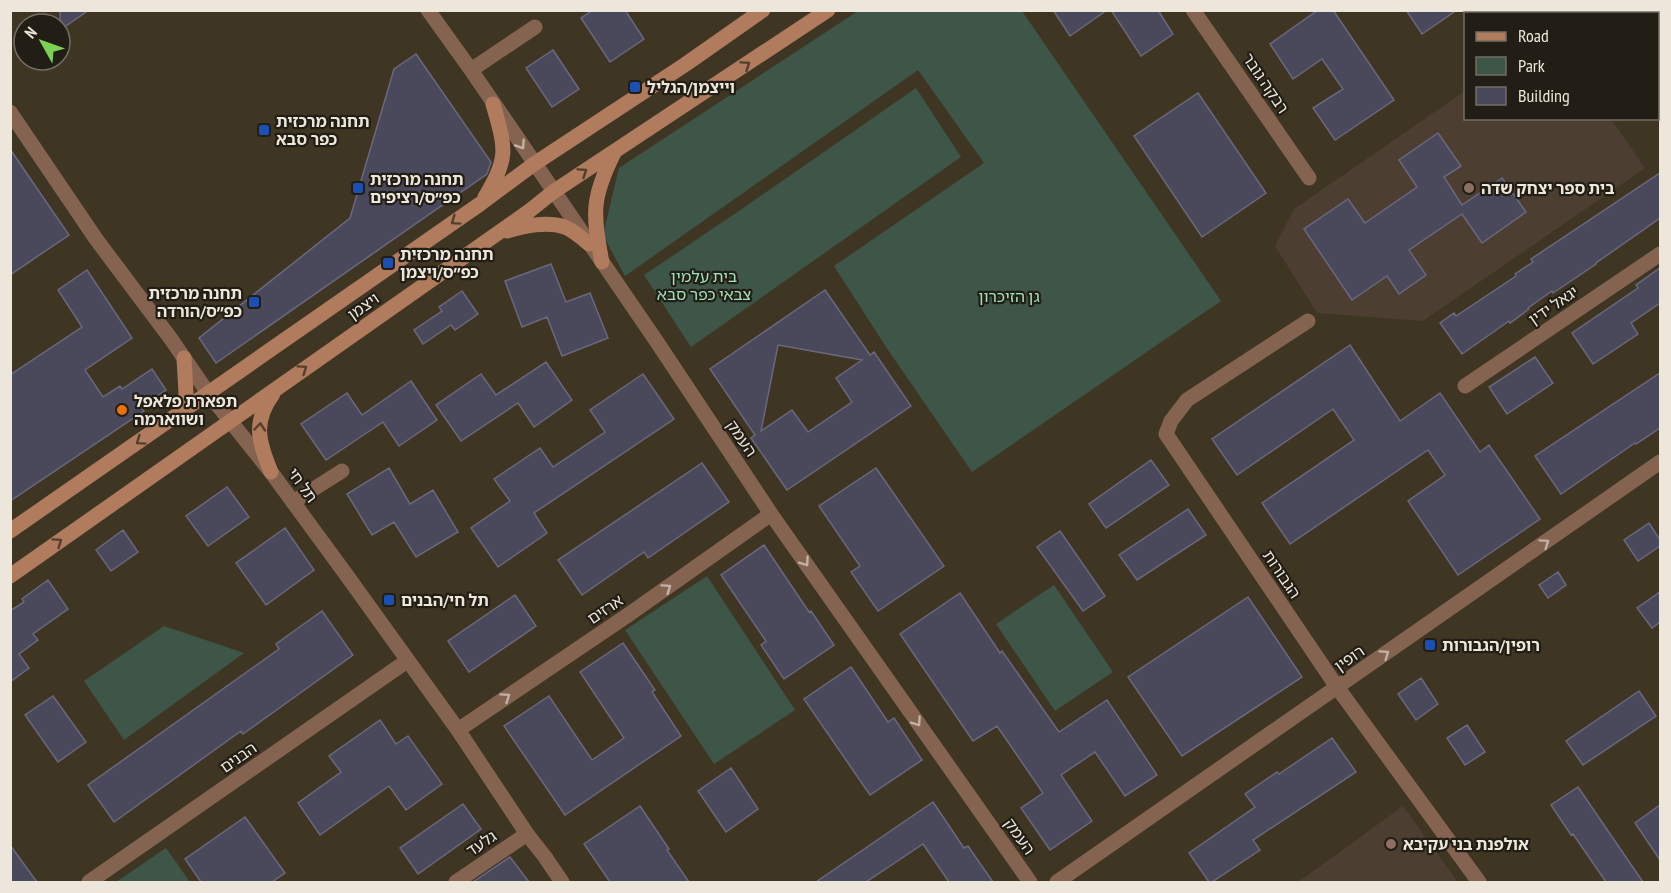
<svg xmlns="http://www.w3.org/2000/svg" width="1671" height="893" viewBox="0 0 1671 893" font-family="'PT Sans Narrow','Noto Sans Hebrew',sans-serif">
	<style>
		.education { fill: #4c3e31 }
		.green { fill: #3d5648 }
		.building { fill: #4a485b; stroke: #6a687d; stroke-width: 1.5; fill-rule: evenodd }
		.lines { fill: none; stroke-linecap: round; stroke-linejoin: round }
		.minor { stroke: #856351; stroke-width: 15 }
		.tertiary { stroke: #856351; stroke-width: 15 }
		.secondary { stroke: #b17b5e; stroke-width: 15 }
		.oneway { stroke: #543f2f }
		.oneway2 { stroke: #c3b2a4 }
		.transit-dot { fill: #1a4fb4; stroke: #221e15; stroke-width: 2 }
		.education-dot { fill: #8d6e63; stroke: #221e15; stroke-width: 2 }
		.food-dot { fill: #e8710a; stroke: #221e15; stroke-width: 2 }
		.labels { text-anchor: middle; stroke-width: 4.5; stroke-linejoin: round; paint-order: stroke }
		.street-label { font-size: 16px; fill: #ece6db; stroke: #221e15 }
		.poi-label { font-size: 16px; font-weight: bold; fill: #ece6db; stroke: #221e15; text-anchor: start }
		.park-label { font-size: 16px; fill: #9fe1bb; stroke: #221e15 }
	</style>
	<rect width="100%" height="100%" fill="#3f3523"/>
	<!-- education -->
	<path class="education" d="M1465 91 1466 118 1611 119 1645 168 1423 321 1317 313 1275 246 1294 209Z
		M1403 806 1458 882H1298Z"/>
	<!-- green -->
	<path class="green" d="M858 11H1022L1221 301 972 472 886 347 834 266 984 163 918 70 625 276 603 235 619 168Z
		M916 88 961 157 691 347 644 275 736 213Z
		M707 576 795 710 714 764 625 630Z
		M1054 585 1113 672 1055 711 996 624Z
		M164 626 244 653 124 740 84 681Z
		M166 848 190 882H116Z"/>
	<!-- building -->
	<path class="building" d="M60 10H89L60 30Z
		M593 10H625L644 39 610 62 581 18Z
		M1053 10H1107L1070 36Z
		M1111 10H1158L1173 34 1141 56Z
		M1318 10H1333L1394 100 1335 140 1313 108 1343 89 1322 59 1293 79 1270 44Z
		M1406 10H1457L1422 34Z
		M553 50 579 89 552 107 526 68Z
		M416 54 491 162 487 174 216 363 199 338 350 218 394 69Z
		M1198 93 1266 193 1202 237 1134 136Z
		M1438 133 1461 166 1444 177 1462 205 1502 178 1526 212 1482 243 1462 214 1409 250 1426 275 1399 294 1387 276 1352 300 1304 229 1348 199 1365 223 1417 187 1399 160Z
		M10 149 69 235 10 275Z
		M1660 173V218L1596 263V264L1553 293 1552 291 1528 308 1529 309 1510 323 1509 321 1462 354 1440 323 1454 313 1456 316 1516 276 1515 274 1533 262 1531 259Z
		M551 264 566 302 590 293 608 338 562 356 547 317 522 327 505 281Z
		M1660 268V303L1631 323 1638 334 1593 364 1572 333 1638 288 1636 285Z
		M87 270 132 338 85 370 103 397 120 386 122 389 152 369 166 390 141 407 144 411 10 501V375L82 327 58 290Z
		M825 290 870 355 874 352 911 406 787 490 751 438 755 435 710 369ZM778 345 862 360 836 378 852 402 808 432 792 410 761 431Z
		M462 291 478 314 455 330 451 325 423 344 414 330 442 311 439 307Z
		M1350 345 1400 421 1440 393 1480 452 1489 445 1540 519 1458 575 1408 501 1445 475 1428 450 1290 544 1262 503 1354 440 1333 409 1237 475 1212 439Z
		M1535 357 1553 383 1507 414 1489 387Z
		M546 362 572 400 534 427 518 403 461 441 436 405 481 374 496 395Z
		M1660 373V428L1636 444 1635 443 1561 494 1535 456Z
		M643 374 674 419 534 513 547 533 498 567 471 528 510 501 494 479 540 448 553 467 605 432 590 410Z
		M411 381 437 420 399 446 383 422 326 460 301 424 347 393 362 415Z
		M1151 460 1169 485 1106 528 1089 504Z
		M702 463 729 502 648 558 644 552 582 595 558 560Z
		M389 468 410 504 433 490 458 532 416 557 394 522 372 535 347 494Z
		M876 468 944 566 878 611 851 572 860 566 819 506Z
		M227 487 249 517 208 546 186 516Z
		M1188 509 1206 535 1137 580 1119 555Z
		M1649 523 1660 540V546L1638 561 1624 540Z
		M285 528 314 570 266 605 236 563Z
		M123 530 138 552 111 571 96 550Z
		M1060 531 1105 596 1083 611 1037 547Z
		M764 545 809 612 811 611 834 645 784 679 761 645 766 641 721 575Z
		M1558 572 1566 585 1548 598 1539 585Z
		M48 580 68 609 33 634 38 640 19 654 29 668 10 682V611L24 602 22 599Z
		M1660 592V622L1652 628 1637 608Z
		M960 593 1000 653 1002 651 1059 732 1107 700 1157 775 1125 796 1095 752 1061 775 1092 821 1050 850 1021 808 1043 793 997 726 973 741 900 634Z
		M515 595 536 626 469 672 448 641Z
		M1248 597 1302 677 1182 756 1128 677Z
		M322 611 353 655 243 734 241 731 114 822 88 785 279 649 276 644Z
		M623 643 655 690 652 692 681 736 565 815 504 726 549 696 592 760 624 738 580 672Z
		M851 667 888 722 894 718 922 760 870 795 804 699Z
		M1421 678 1438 704 1416 720 1398 694Z
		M1639 691 1656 716 1583 765 1566 741Z
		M53 696 86 742 58 762 25 715Z
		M380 720 396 744 408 736 442 784 406 810 389 786 320 835 298 803 341 772 329 756Z
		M1467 725 1485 752 1465 765 1447 738Z
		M1332 738 1356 772 1253 840 1260 850 1212 882H1209L1189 853 1255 807 1245 794 1277 772 1279 774Z
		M731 768 758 809 726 832 698 791Z
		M1578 787 1643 882H1606L1573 834 1571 835 1551 805Z
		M933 802 964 848 968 846 993 882H949L923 844 866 882H816Z
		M463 804 481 829 418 874 400 848Z
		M1660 805V860L1635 823Z
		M640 806 669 849 667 850 689 882H610L584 844Z
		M245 817 285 873 272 882H201L185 859Z
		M10 845 37 882H10Z
		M510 857 529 882H473Z"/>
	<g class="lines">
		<!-- minor -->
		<path class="minor" d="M428 10 471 70 657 342 771 514 1030 882
			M1193 10 1309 178
			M471 70 535 27
			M1308 321 1187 400 1171 421 1166 434 1337 687 1479 882
			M1465 386 1660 254
			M293 502 342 471
			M458 730 628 615 771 514
			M89 882 407 661
			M456 882 527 834"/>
		<!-- tertiary -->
		<path class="tertiary" d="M10 112 96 239 171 339 208 393 271 472 345 573 458 730 527 834 545 857 562 882
			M1057 882 1660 462"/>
		<!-- secondary -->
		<path class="secondary" d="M485 197C510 157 505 147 493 104
			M507 231C525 226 546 221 565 227 574 231 582 238 589 244
			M602 262C592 213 592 197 614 153
			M184 410 186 393 184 358
			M271 472C259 443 252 422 273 394
			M10 531 480 204 534 164 686 64 763 10
			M10 576 528 212 553 192 828 10"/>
	</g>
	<!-- one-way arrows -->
	<defs><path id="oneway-chevron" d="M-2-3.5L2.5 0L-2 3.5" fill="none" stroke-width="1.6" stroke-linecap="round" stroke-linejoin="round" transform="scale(1.5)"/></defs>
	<g class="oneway">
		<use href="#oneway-chevron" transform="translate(746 65) rotate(-34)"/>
		<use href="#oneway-chevron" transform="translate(583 172) rotate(-34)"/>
		<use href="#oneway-chevron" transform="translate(455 221) rotate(145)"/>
		<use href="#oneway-chevron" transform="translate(303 369) rotate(-35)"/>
		<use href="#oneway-chevron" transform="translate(260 427) rotate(-85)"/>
		<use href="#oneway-chevron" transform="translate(140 441) rotate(145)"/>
		<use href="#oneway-chevron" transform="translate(58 542) rotate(-35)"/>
	</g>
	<g class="oneway2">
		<use href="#oneway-chevron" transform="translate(521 145) rotate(56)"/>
		<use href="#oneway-chevron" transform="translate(1545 543) rotate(-35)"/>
		<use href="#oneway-chevron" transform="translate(805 562) rotate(55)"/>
		<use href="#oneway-chevron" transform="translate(667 588) rotate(-35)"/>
		<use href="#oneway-chevron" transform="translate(1385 654) rotate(-35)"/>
		<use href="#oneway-chevron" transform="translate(506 697) rotate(-34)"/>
		<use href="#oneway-chevron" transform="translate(917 722) rotate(55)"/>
	</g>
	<!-- markers -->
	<g class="transit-dot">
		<rect x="629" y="81" width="12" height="12" rx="3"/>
		<rect x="258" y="124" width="12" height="12" rx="3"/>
		<rect x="352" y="182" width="12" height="12" rx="3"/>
		<rect x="382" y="257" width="12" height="12" rx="3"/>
		<rect x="248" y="296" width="12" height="12" rx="3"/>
		<rect x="383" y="594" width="12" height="12" rx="3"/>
		<rect x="1424" y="639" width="12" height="12" rx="3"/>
	</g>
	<g class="education-dot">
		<circle cx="1469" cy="188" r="6"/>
		<circle cx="1391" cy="844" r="6"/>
	</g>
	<circle class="food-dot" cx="122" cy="410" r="6"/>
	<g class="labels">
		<!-- street labels -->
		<g class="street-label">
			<text transform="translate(1266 83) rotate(56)" y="6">רבקה גובר</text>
			<text transform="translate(1553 305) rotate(-34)" y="6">יגאל ידין</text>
			<text transform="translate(363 306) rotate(-35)" y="6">ויצמן</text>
			<text transform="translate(742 438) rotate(56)" y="6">העמק</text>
			<text transform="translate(303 485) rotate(54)" y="6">תל חי</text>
			<text transform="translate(1282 574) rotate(56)" y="6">הגבורות</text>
			<text transform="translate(605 609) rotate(-34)" y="6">ארזים</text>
			<text transform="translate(1349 658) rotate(-35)" y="6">רופין</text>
			<text transform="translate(238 757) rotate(-35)" y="6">הבנים</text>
			<text transform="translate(1020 836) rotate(55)" y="6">העמק</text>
			<text transform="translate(481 843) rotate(-34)" y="6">גלעד</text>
		</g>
		<!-- poi labels -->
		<g class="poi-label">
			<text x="647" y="93">וייצמן/הגליל</text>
			<text x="276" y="127">תחנה מרכזית<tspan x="276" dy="18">כפר סבא</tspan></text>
			<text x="370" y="185">תחנה מרכזית<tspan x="370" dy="18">כפ״ס/רציפים</tspan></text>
			<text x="1481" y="194">בית ספר יצחק שדה</text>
			<text x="400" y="260">תחנה מרכזית<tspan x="400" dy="18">כפ״ס/ויצמן</tspan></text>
			<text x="242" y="299" text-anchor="end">תחנה מרכזית<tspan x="242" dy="18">כפ״ס/הורדה</tspan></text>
			<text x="134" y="407">תפארת פלאפל<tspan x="134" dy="18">ושווארמה</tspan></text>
			<text x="401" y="606">תל חי/הבנים</text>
			<text x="1442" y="651">רופין/הגבורות</text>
			<text x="1403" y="850">אולפנת בני עקיבא</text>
		</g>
		<!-- park labels -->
		<g class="park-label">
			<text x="704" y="282">בית עלמין<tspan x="704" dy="18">צבאי כפר סבא</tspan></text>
			<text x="1009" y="302">גן הזיכרון</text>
		</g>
	</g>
	<!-- border -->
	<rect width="1671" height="893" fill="none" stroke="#ece6db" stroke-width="24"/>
	<!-- legend -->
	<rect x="1464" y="12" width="195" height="108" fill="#221e15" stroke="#736e64" stroke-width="1.5"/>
	<rect x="1476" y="32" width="30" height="9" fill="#b17b5e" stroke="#736e64" stroke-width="1.5"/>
	<text x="1518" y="42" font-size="18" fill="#ece6db">Road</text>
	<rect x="1476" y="57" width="30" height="18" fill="#3d5648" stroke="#736e64" stroke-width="1.5"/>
	<text x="1518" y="72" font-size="18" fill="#ece6db">Park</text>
	<rect x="1476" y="87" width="30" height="18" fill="#4a485b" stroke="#736e64" stroke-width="1.5"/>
	<text x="1518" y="102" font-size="18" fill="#ece6db">Building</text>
	<!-- north arrow -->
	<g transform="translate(42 42) rotate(310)"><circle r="28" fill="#221e15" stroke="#736e64" stroke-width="1.5"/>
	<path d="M0-4.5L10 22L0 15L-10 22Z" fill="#7cd155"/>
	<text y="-9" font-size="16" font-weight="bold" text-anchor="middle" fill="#ece6db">N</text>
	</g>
</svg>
